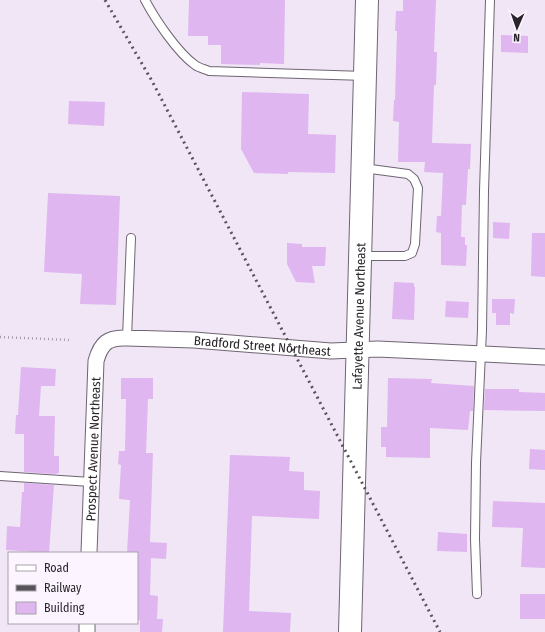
<svg xmlns="http://www.w3.org/2000/svg" width="545" height="632" viewBox="0 0 545 632" font-family="'Fira Sans Condensed',sans-serif">
	<style>
		.building { fill: #dfb6f0 }
		.lines { fill: none; stroke-linecap: round; stroke-linejoin: round }
		.lane-casing { stroke: #6e6572; stroke-width: 10 }
		.street-casing { stroke: #6e6572; stroke-width: 17 }
		.secondary-casing { stroke: #6e6572; stroke-width: 24 }
		.path { stroke: #a49ba7; stroke-width: 2.5; stroke-dasharray: 1 3; stroke-linecap: butt }
		.lane { stroke: #fff; stroke-width: 8 }
		.street { stroke: #fff; stroke-width: 15 }
		.secondary { stroke: #fff; stroke-width: 22 }
		.rail { stroke: #58535b; stroke-width: 3; stroke-dasharray: 2 4; stroke-linecap: butt }
		.labels { text-anchor: middle; stroke-width: 3; stroke-linejoin: round; paint-order: stroke }
		.street-label { font-size: 13px; fill: #29252b; stroke: #fcf5ff }
	</style>
	<rect width="100%" height="100%" fill="#f1e6f6"/>
	<!-- building -->
	<path class="building" d="M189 0H285L284 64 260 63V65L221 64V45H208V36H188Z
		M403 0H436L434 52H437L436 85H434L432 143 471 144 470 169H468L466 205H462L461 237H465V245H467L466 266 441 265V233L436 232 437 216H441L443 173 424 172 425 162H398L399 122 393 121 394 100H395L397 31H395L396 11H403Z
		M501 35 528 36V53L501 52Z
		M242 92 309 94 308 134 336 135 335 173 288 172V174L254 173 241 149Z
		M69 101 105 102 104 126 68 124Z
		M48 193 120 196 116 305 80 304 82 274 44 272Z
		M493 222 510 223 509 239 493 238Z
		M532 233H545V277L531 276Z
		M287 243 302 244V247H326L325 266H312L315 283 296 282 287 264Z
		M394 282 414 283V287H415L414 320 392 319Z
		M492 299H515L514 314 510 313V325H496V313H492Z
		M446 301 469 302 468 318 445 317Z
		M21 367 56 369 55 386H41L39 416H55L54 456H59V473L54 474 24 472V434H15L16 415H18Z
		M121 378H153V399H148L146 453H153L150 542 167 543 166 559 151 558 150 595 158 596 157 619H163L162 632H140V620H137V553H127L130 500 119 499 121 465 118 464 119 451H125L126 399H121Z
		M388 378 432 379 431 383 474 386 473 411H470L468 430 430 428V458L386 457V447H381V427H387Z
		M485 389H519V392L545 393V411L484 410Z
		M530 449 545 450V470L529 469Z
		M230 455 290 457 289 471 304 472V490L320 491 319 519 252 516 249 611 291 613 290 632H223Z
		M24 483 54 485 49 553 6 550 7 526 20 527 22 492H24Z
		M493 501 545 503V568L521 567 523 528 492 527Z
		M438 532 467 534V552L437 551Z
		M520 594H545V619H520Z"/>
	<g class="lines">
		<defs>
			<path id="lane" d="M145 0C155 19 177 52 195 65 199 68 205 69 209 71L365 76
				M361 256H405L412 253 415 244 418 188 414 179 408 174 363 168
				M127 338 131 238
				M0 476 91 482
				M477 594 475 539 476 463 482 330 484 191 490 0"/>
			<g id="street">
				<path id="s1" d="M89 553 96 361C101 343 108 337 127 338L194 340 331 351 378 349 545 357"/>
				<path d="M87 632V623"/>
			</g>
			<g id="secondary">
				<path id="s2" d="M350 632 367 0"/>
			</g>
		</defs>
		<!-- lane casing -->
		<use href="#lane" class="lane-casing"/>
		<!-- street casing -->
		<use href="#street" class="street-casing"/>
		<!-- secondary casing -->
		<use href="#secondary" class="secondary-casing"/>
		<!-- path -->
		<path class="path" d="M0 337 70 340"/>
		<!-- lane -->
		<use href="#lane" class="lane"/>
		<!-- street -->
		<use href="#street" class="street"/>
		<!-- secondary -->
		<use href="#secondary" class="secondary"/>
		<!-- rail -->
		<path class="rail" d="M105 0 152 81 440 632"/>
	</g>
	<g class="labels">
		<!-- street labels -->
		<g class="street-label">
			<text dy="5" stroke="none"><textPath href="#s2" startOffset="316">Lafayette Avenue Northeast</textPath></text>
			<text dy="5" stroke="none"><textPath href="#s1" startOffset="371">Bradford Street Northeast</textPath></text>
			<text dy="5" stroke="none"><textPath href="#s1" startOffset="104">Prospect Avenue Northeast</textPath></text>
		</g>
	</g>
	<!-- legend -->
	<rect x="8" y="552" width="130" height="72" fill="#fcf5ff" stroke="#a8a2aa"/>
	<rect x="16" y="565" width="20" height="6" fill="#ffffff" stroke="#a8a2aa"/>
	<text x="44" y="572" font-size="12" fill="#29252b">Road</text>
	<rect x="16" y="585" width="20" height="6" fill="#58535b" stroke="#a8a2aa"/>
	<text x="44" y="592" font-size="12" fill="#29252b">Railway</text>
	<rect x="16" y="602" width="20" height="12" fill="#dfb6f0" stroke="#a8a2aa"/>
	<text x="44" y="612" font-size="12" fill="#29252b">Building</text>
	<!-- north arrow -->
	<g transform="translate(517 28) rotate(182)" stroke="#fcf5ff" stroke-width="3" paint-order="stroke">
	<path d="M0-3L7 15L0 10L-7 15Z" fill="#29252b"/>
	<text y="-6" font-size="11" font-weight="bold" text-anchor="middle" fill="#29252b">N</text>
	</g>
</svg>
